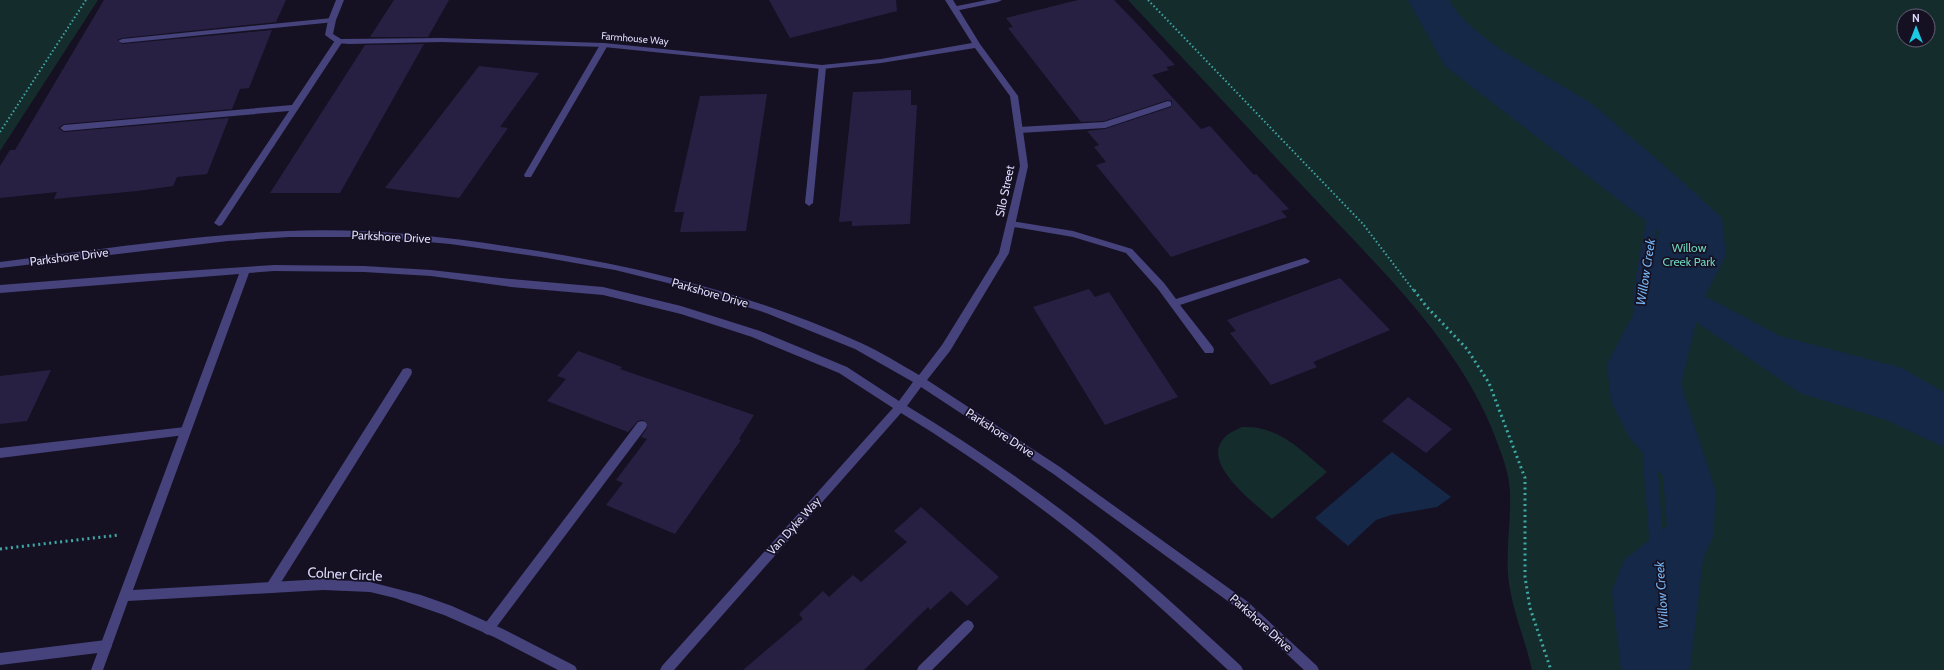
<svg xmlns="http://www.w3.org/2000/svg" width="1944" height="670" viewBox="0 0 1944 670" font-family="Cabin,sans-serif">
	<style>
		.green { fill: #152c2c; fill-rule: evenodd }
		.water { fill: #162848 }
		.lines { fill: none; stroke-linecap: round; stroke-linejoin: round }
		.stream { fill: #162848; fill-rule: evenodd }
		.building { fill: #282042 }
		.path-far1 { stroke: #3ea8a5; stroke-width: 2; stroke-dasharray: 1.5 2.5; stroke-linecap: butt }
		.path { stroke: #3ea8a5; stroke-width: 3; stroke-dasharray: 2 3.5; stroke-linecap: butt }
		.lane { fill: #46427c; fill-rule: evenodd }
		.street { fill: #46427c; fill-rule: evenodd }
		.labels { text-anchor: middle; stroke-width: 3.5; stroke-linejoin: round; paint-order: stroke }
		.far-street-label { font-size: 10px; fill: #ddd9fa; stroke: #151123 }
		.street-label { font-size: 12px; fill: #ddd9fa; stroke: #151123 }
		.park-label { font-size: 12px; fill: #6dd1bb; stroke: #151123 }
		.water-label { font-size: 13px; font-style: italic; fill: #73b1ed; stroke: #151123 }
		.near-street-label { font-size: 14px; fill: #ddd9fa; stroke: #151123 }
	</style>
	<rect width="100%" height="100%" fill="#151123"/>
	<!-- green -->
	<path class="green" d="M0 0H98L0 151Z
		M1128 0H1944V670H1532C1525 638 1511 608 1508 575 1506 548 1511 521 1510 494 1510 480 1505 463 1500 450 1466 349 1383 272 1312 196 1251 131 1189 65 1128 0ZM1904 16H1928V40H1904Z
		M1242 427C1278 425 1301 450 1327 472L1272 519C1249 498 1183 450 1242 427Z"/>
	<!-- water -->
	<path class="water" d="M1408 0H1449C1473 43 1551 76 1592 104 1604 113 1615 124 1627 134 1660 161 1691 189 1722 218L1726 255 1705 296 1780 336 1902 368 1944 392V447L1886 420 1800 393 1696 322 1681 384 1716 492 1713 537 1703 559 1690 670H1621L1612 591 1624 560 1667 526 1663 476 1629 437 1611 401 1607 364 1638 305 1659 231 1445 66Z
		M1392 452 1451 497 1437 507 1391 515 1376 520 1348 546 1315 518Z"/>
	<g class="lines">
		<!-- stream -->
		<path class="stream" d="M1651 207 1659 213 1644 305 1646 322 1644 325H1636C1626 308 1644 237 1648 214L1646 211Z
			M1649 441 1654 442 1656 446 1664 551 1662 555 1657 557 1652 555 1650 551 1642 446 1644 442Z"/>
	</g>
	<!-- building -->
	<path class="building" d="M104 0H286L276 22 122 38 117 40 122 44 272 30 249 88 240 89 232 109 64 124 58 128 64 132 229 118 207 174 177 177 173 186 137 191 54 199 57 192 0 198V166L10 150H15Z
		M394 0H449L428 37H370Z
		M769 0H896L897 11 790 38Z
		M1078 0H1114L1141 28 1175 65 1166 67 1169 70 1152 75 1201 129 1210 126 1254 175 1256 174 1289 209 1281 211 1287 217 1171 257 1096 165 1106 162 1094 147 1099 145 1087 131 1105 129 1171 107 1172 101 1168 100 1104 121 1081 122 1008 28 1013 27 1006 18Z
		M424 44 340 193H270L365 45Z
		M479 66 539 73 500 127 508 128 459 198 385 188Z
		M911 90V105H917L910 224 852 226V221L839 222 853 92Z
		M767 94 746 231 680 232 684 212H674L700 96Z
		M1340 278 1390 330 1313 362 1317 367 1271 385 1230 333 1236 331 1227 320Z
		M1089 289 1095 297 1109 292 1178 397 1105 425 1033 307Z
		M578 351 622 367 620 369 754 415 739 439 741 440 675 534 606 505 623 483 616 480 647 439 641 437 647 428V422L642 420 638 421 628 432 547 401 566 379 557 376Z
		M51 370 27 421 0 424V376Z
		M1408 397 1452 429 1426 453 1382 421Z
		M921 507 999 577 967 606 951 591 930 610 928 607 864 670H743L803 619 799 614 823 591 829 597 853 575 861 582 907 542 894 531Z"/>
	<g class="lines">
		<!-- path-far1 -->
		<path class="path-far1" d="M1148 0 1363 224 1414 291
			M0 132 86 0"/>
		<!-- path -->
		<path class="path" d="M1414 290 1426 306 1467 349 1489 383 1525 478V577L1530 608 1551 670
			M0 549 119 535"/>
		<!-- lane -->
		<path class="lane" d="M987 0H1002L998 2 955 11 951 9 952 7Z
			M332 18H335V22L122 43 118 41 122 39Z
			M336 39H339L343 41 222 225 219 226 214 223 289 111 64 131 60 128 64 125 292 105Z
			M601 43H604L608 45 531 177H525L524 175Z
			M819 65H825L826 67 813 203 809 206 805 203Z
			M1168 101 1171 102V106L1105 128 1019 133 1015 130 1019 127 1104 122Z
			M1011 221 1073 231 1132 249 1164 283 1176 299 1305 258 1310 261 1308 263 1180 305 1213 347 1214 350 1213 353H1205L1158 289 1126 253 1073 237 1008 226 1006 224Z
			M407 368 411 369 412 372 411 375 275 592 271 593 267 592 265 588 267 584 403 369Z
			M642 421 646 422 647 425 646 428 492 633 488 635 484 633 482 629 484 625 638 422Z
			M185 427 189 428 190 431 189 434 185 435 0 458V448Z
			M968 620 972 622 974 626 972 630 932 670H917L919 666 964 622Z
			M106 640 110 642 112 646 110 650 106 652 0 665V653Z"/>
		<!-- street -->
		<path class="street" d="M336 0H344L336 20 333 34 341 39 441 38 604 43 822 65 881 59 972 43 945 0H953L980 44 1018 96 1028 166 1009 253 950 351 927 380 1060 467 1248 602 1317 666 1319 670H1304L1240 610 1052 473 921 387 907 406C965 441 1023 480 1077 522 1134 567 1188 617 1241 666L1243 670H1228C1176 622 1124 572 1068 529 1015 488 959 448 901 413L674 670H660L662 666 893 408 839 373 752 337 681 314 603 295 511 287 431 276 364 272 274 271 249 273 133 590 323 579 370 582 421 595 452 606 503 629 575 666 577 670H558L494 637 444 615 395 598 370 592 323 590 128 601 103 670H91L239 274 0 293V285L140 274 274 265 364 266 431 270 511 279 603 287 681 306 760 331 847 367 899 401 913 382 855 349 766 313 684 287 615 270 541 257 450 244 373 237H289L228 241 0 268V262C96 250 192 235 288 231 361 228 433 235 505 246 627 263 748 292 861 343 881 352 900 364 919 375L942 345 999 253 1020 166 1010 96 975 48 881 63 822 69 604 47 441 42 349 44 336 43 325 35 328 20Z"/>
	</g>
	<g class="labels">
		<!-- far-street labels -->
		<g class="far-street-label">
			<text transform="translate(635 38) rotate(5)" y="4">Farmhouse Way</text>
		</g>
		<!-- street labels -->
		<g class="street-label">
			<text transform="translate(1005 191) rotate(-78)" y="4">Silo Street</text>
			<text transform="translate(391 237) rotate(3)" y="4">Parkshore Drive</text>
			<text transform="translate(69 257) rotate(-7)" y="4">Parkshore Drive</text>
			<text transform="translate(710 293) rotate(16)" y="4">Parkshore Drive</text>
			<text transform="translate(1000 433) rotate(33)" y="4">Parkshore Drive</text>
			<text transform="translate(794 526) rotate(-48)" y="4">Van Dyke Way</text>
			<text transform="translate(1261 623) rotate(42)" y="4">Parkshore Drive</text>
		</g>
		<!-- park labels -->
		<g class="park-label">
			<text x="1689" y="252">Willow<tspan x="1689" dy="14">Creek Park</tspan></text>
		</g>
		<!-- water labels -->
		<g class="water-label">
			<text transform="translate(1645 272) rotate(-81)" y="5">Willow Creek</text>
			<text transform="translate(1661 595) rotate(-94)" y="5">Willow Creek</text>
		</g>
		<!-- near-street labels -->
		<g class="near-street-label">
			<text transform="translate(345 574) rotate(3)" y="5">Colner Circle</text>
		</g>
	</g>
	<!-- north arrow -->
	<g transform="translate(1916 28)"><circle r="19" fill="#151123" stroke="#656179"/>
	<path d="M0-3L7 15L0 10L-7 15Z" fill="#1dc8e2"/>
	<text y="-6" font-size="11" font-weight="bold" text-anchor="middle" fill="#ddd9fa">N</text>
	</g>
</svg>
